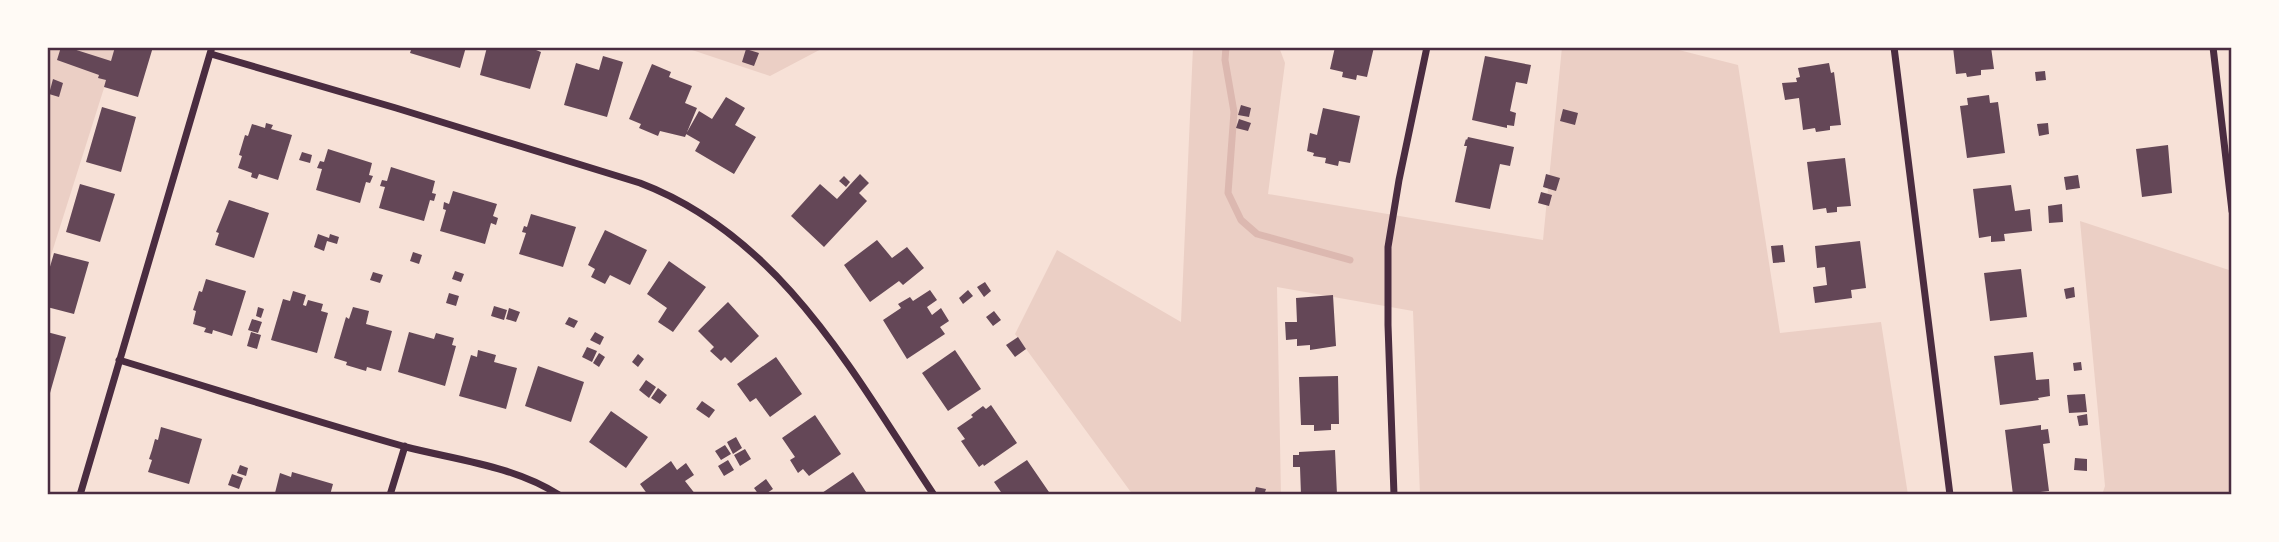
<svg xmlns="http://www.w3.org/2000/svg" width="2279" height="542" viewBox="0 0 2279 542" font-family="Montserrat,sans-serif">
	<style>
		.green { fill: #ebcfc5 }
		.lines { fill: none; stroke-linecap: round; stroke-linejoin: round }
		.stream { stroke: #dcb8b0; stroke-width: 7 }
		.building { fill: #644757 }
		.minor { stroke: #4a2c40; stroke-width: 7 }
		.neatline { fill: none; stroke: #4a2c40; stroke-width: 2.5 }
	</style>
	<rect width="100%" height="100%" fill="#f7e1d7"/>
	<!-- green -->
	<path class="green" d="M47 47H117L47 268Z
		M683 47H825L770 76Z
		M1193 47H1279L1285 63 1268 194 1543 240 1562 47H1667L1738 65 1780 333 1881 322 1908 495H1420L1413 311 1277 287 1281 495H1133L1015 334 1057 250 1181 322Z
		M2080 221 2232 271V495H2102L2105 486Z"/>
	<g class="lines">
		<!-- stream -->
		<path class="stream" d="M1226 47 1225 60 1234 112 1228 193 1241 220 1257 234 1350 260"/>
	</g>
	<!-- building -->
	<path class="building" d="M61 47H67L111 61 115 47H153L138 97 104 87 106 80 98 78 99 75 57 60Z
		M412 47H466L460 68 410 53Z
		M487 47H537L536 50 541 52 530 89 480 75Z
		M1335 47H1374L1367 77 1357 75 1356 80 1342 77 1343 72 1330 69Z
		M1953 47H1991L1994 69 1981 70V75L1967 77 1966 73 1956 74Z
		M746 49 759 53 754 66 742 62Z
		M603 56 623 62 607 117 564 105 576 63 599 70Z
		M1485 56 1531 65 1527 84 1516 82 1510 111 1516 113 1514 126 1507 125V128L1472 120Z
		M1829 63 1831 73 1834 72 1841 125 1830 126V130L1816 132 1815 128 1803 130 1799 98 1785 100 1782 83 1797 82 1796 78 1800 77 1798 68Z
		M652 64 671 72 669 77 692 86 685 103 697 108 685 137 660 131 658 136 639 128 641 124 629 119Z
		M2045 71 2046 80 2036 81 2035 72Z
		M53 79 63 83 59 97 49 94Z
		M1989 95 1990 103 1998 102 2005 153 1967 158 1960 106 1968 105 1967 98Z
		M726 97 745 108 735 125 756 137 734 174 695 151 700 142 686 134 699 111 712 119Z
		M1241 105 1251 108 1249 117 1238 115Z
		M102 107 136 117 121 172 86 162Z
		M1323 108 1360 116 1350 163 1339 161 1338 166 1325 163 1326 158 1313 156 1314 153 1307 151 1310 133 1317 135Z
		M1563 109 1578 113 1575 125 1560 121Z
		M1239 119 1251 123 1248 131 1236 128Z
		M266 123 273 125 271 129 292 135 278 180 259 174 257 179 251 177 252 173 238 168 242 156 239 155 245 135 248 136 252 124 265 128Z
		M2048 123 2049 134 2039 136 2037 124Z
		M1468 137 1514 147 1510 166 1500 164 1490 209 1455 202 1467 146H1464L1466 139 1467 140Z
		M2168 145 2172 193 2142 197 2136 149Z
		M328 149 372 163 369 175 373 176 370 183 366 182 360 203 316 190 322 169 317 168 320 161 324 162Z
		M302 152 312 155 310 163 299 160Z
		M1845 158 1851 206 1837 207V212L1827 213 1826 208 1813 210 1807 162Z
		M391 167 435 181 432 193 436 194 434 201 430 200 424 221 379 208 385 187 380 186 382 180 387 181Z
		M860 174 869 183 859 193 867 201 824 247 791 216 820 184 837 199Z
		M1546 174 1560 178 1556 191 1543 187Z
		M2078 175 2080 188 2066 190 2064 177Z
		M844 176 850 182 846 187 839 181Z
		M80 184 115 194 100 242 66 232Z
		M2011 185 2015 211 2030 209 2032 231 2004 234 2005 241 1991 242V236L1979 238 1973 189Z
		M453 191 497 204 493 216 498 218 496 225 491 223 485 244 440 231 446 210 443 209 444 202 449 204Z
		M1541 192 1552 195 1549 206 1538 203Z
		M229 200 269 213 254 258 215 245 219 233 216 232Z
		M2062 204 2063 222 2049 223 2048 206Z
		M531 214 576 227 563 267 519 254 526 233 522 232 524 226 527 227Z
		M605 230 647 250 630 285 610 275 605 284 591 277 595 269 588 265Z
		M318 234 329 238 330 234 339 237 337 244 327 241 324 251 314 247Z
		M877 240 892 258 907 247 924 268 903 285 899 281 870 302 844 265Z
		M1860 241 1866 288 1851 290 1852 298 1815 303 1813 287 1827 285 1825 267 1817 268 1815 246Z
		M1783 245 1785 262 1773 263 1771 246Z
		M413 252 422 255 419 264 410 261Z
		M54 253 89 262 74 314 47 307V277Z
		M669 261 706 287 673 332 658 322 667 308 647 294Z
		M2021 269 2027 317 1990 321 1984 273Z
		M455 271 464 274 461 282 452 279Z
		M373 272 383 275 380 283 370 280Z
		M206 279 246 291 232 336 213 330 212 334 204 332 206 328 193 324 196 311 193 310 199 291 202 292Z
		M985 282 991 291 984 297 977 287Z
		M2074 287 2075 297 2066 299 2064 289Z
		M930 290 937 300 927 307 932 315 941 308 949 321 940 327 945 334 907 359 883 320 901 308 898 304 910 297 913 301Z
		M968 290 973 296 963 304 959 298Z
		M293 291 306 295 303 305 306 306 308 300 323 304 321 311 328 313 317 353 271 340 283 299 290 301Z
		M449 293 459 296 456 306 446 303Z
		M1333 295 1336 346 1310 350V345L1297 346V339L1286 340 1285 322H1297L1296 298Z
		M728 302 759 336 731 363 725 357 721 361 710 351 714 347 698 331Z
		M494 306 507 310 504 320 491 316Z
		M258 307 264 309 261 318 256 316Z
		M353 307 369 311 366 324 392 331 381 371 367 367 366 371 346 365 347 362 334 358 346 317 349 319Z
		M509 308 520 312 516 322 506 319Z
		M994 311 1001 320 993 326 986 317Z
		M569 317 578 321 574 328 565 324Z
		M252 319 262 322 258 333 248 330Z
		M47 332 66 337 50 393H47Z
		M251 332 261 335 257 349 247 346Z
		M409 332 434 339 436 333 454 338 452 345 456 346 445 386 398 372Z
		M595 332 604 337 600 345 590 340Z
		M1018 337 1026 349 1015 357 1006 345Z
		M587 347 597 351 592 362 582 357Z
		M478 350 496 355 494 362 517 368 506 409 459 396 471 355 477 357Z
		M955 350 981 389 948 411 922 373Z
		M2033 352 2036 380 2049 379 2050 396 2038 398 2039 400 2000 405 1994 356Z
		M599 353 605 357 599 367 593 363Z
		M638 354 644 359 638 367 632 362Z
		M776 357 802 394 770 417 756 398 750 402 737 384Z
		M2081 362 2082 370 2074 371 2073 363Z
		M538 366 584 382 571 422 525 406Z
		M1338 376 1339 424H1331V430L1314 431V425H1301L1299 377Z
		M646 380 656 387 649 398 639 390Z
		M658 388 667 395 660 404 651 398Z
		M2085 394 2087 412 2069 413 2067 395Z
		M702 401 715 410 709 418 696 409Z
		M991 405 1017 443 984 466 983 464 979 467 961 441 965 439 957 428 973 417 971 415 983 406 986 409Z
		M611 411 648 437 626 468 589 442Z
		M2087 414 2088 425 2079 426 2077 416Z
		M815 415 841 454 809 476 803 469 798 473 790 460 795 457 782 438Z
		M2041 425V430L2048 429 2050 443 2043 444 2049 491 2013 495 2005 430Z
		M161 427 202 439 189 484 148 472 152 460 149 459 152 450 155 439 158 440Z
		M736 437 742 448 733 454 727 442Z
		M725 445 731 454 721 460 715 451Z
		M745 449 751 459 740 466 734 455Z
		M1335 450 1337 495H1301L1300 467H1293V455H1299V452Z
		M2075 458 2087 459V471L2074 470Z
		M728 460 734 470 724 476 718 466Z
		M1027 460 1051 495H1003L994 482Z
		M671 461 677 470 686 463 694 475 685 481 696 495H648L640 484Z
		M240 465 248 468 246 476 237 473Z
		M292 472 333 484 330 495H282L275 493 280 473 291 477Z
		M853 472 868 495H819Z
		M232 474 243 478 239 489 228 485Z
		M766 479 773 489 764 495H759L754 488Z
		M1256 487 1266 489 1264 495H1254Z"/>
	<g class="lines">
		<!-- minor -->
		<path class="minor" d="M1894 47 1950 495
			M2213 47 2232 211
			M211 54 396 108 640 183C782 237 854 375 934 495
			M119 360C215 389 310 420 406 447 457 460 514 466 559 495
			M80 495 212 47
			M390 495 405 446
			M1394 495 1388 325V247L1399 180 1427 47"/>
	</g>
	<!-- border -->
	<rect width="2279" height="542" fill="none" stroke="#fffaf5" stroke-width="98"/>
	<rect x="49" y="49" width="2181" height="444" class="neatline"/>
</svg>
